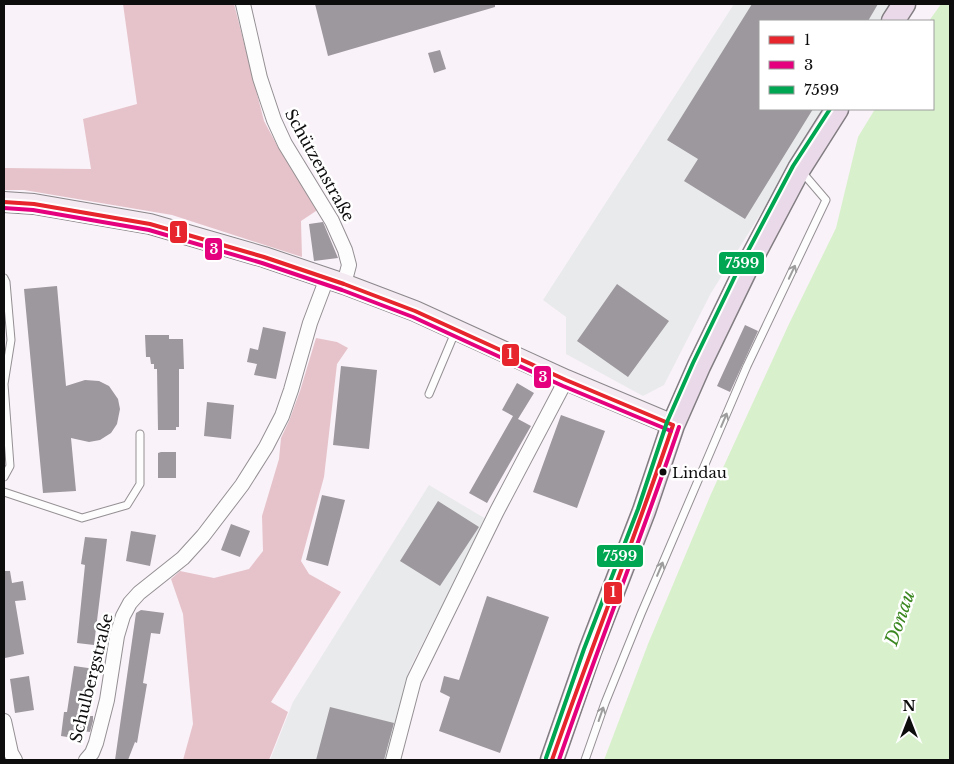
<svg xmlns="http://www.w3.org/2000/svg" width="954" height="764" viewBox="0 0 954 764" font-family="'Libre Baskerville',serif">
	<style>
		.industrial { fill: #e9eaec }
		.forest { fill: #e6c3ca }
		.water { fill: #d8f1cc }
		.building { fill: #9d989d }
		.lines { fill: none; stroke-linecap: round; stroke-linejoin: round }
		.lane-casing { stroke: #949093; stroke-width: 9 }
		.street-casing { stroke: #949093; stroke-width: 16 }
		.secondary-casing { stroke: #8a878a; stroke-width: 22 }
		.primary-casing { stroke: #817d81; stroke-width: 25 }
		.lane { stroke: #fefdfe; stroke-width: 7 }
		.street { stroke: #fefdfe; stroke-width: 14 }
		.secondary { stroke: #f4eaf1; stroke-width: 20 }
		.primary { stroke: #eadae9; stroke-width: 22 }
		.bus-1-casing { stroke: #fff; stroke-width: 8 }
		.bus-2-casing { stroke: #fff; stroke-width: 8 }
		.bus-3-casing { stroke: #fff; stroke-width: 8 }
		.bus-1 { stroke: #e6252c; stroke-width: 4 }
		.bus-2 { stroke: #e5007d; stroke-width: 4 }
		.bus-3 { stroke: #00a651; stroke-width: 4 }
		.oneway { stroke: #9e9d9e }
		.bus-dot { fill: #0d0d0d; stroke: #fff; stroke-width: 2 }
		.labels { text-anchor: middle; stroke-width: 5; stroke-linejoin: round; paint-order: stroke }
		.bus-label { font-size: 15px; fill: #0d0d0d; stroke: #fff; text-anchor: start }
		.street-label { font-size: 16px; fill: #0d0d0d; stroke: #fff }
		.water-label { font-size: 18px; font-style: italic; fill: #3a8720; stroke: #fff }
		.line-badge { stroke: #fff; stroke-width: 2 }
		.badge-label { font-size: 14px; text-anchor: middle; font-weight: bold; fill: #fff }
	</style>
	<rect width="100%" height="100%" fill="#faf2f9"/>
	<!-- industrial -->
	<path class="industrial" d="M734 4H891L880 21H760V109H826L711 293 664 385 643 396 566 354V317L543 300Z
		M429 485 486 519 410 668 387 760H270L293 702Z"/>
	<!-- forest -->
	<path class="forest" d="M123 4H234L264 121 278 147 319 209 301 221 302 257 172 215 24 190H4V168L91 169 83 119 137 104Z
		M316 338 337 342 348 348 337 364 324 477 301 561 309 574 341 592 271 702 288 712 269 760H183L193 724 183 614 171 579 180 571 214 578 249 569 263 551 262 516 279 459 281 438 289 421 300 391Z"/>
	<!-- water -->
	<path class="water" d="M941 4H950V760H604L648 644 711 494 788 326 836 228 858 137 875 109H933V21H929Z"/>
	<!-- building -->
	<path class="building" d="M315 4H495V7L328 56Z
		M752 4H878L868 21H760V109H813L745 219 684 181 698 159 667 140Z
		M440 50 446 69 434 73 428 53Z
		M323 222 338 258 314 261 309 224Z
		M617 284 669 321 628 377 577 341Z
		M57 286 66 386 85 380 99 381 109 386 118 399 120 409 117 424 111 433 100 440 89 442 71 438 76 491 43 493 24 289Z
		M745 325 758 331 730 392 717 386Z
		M263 327 286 332 276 379 254 375 257 364 247 362 250 348 258 350Z
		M145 335H169V339H183L184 369H179V427H176V430H158L157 369H154V364H151L150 357H146Z
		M341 366 377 370 369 449 333 445Z
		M517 383 534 393 518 419 531 426 487 503 469 493 513 416 502 410Z
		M207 402 234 405 231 439 204 436Z
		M561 415 605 431 577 508 533 492Z
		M161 452H176V478H158V453Z
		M322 495 345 500 328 566 306 560Z
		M438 501 479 527 440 586 400 561Z
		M231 524 250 531 240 557 221 550Z
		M131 531 156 535 150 566 126 561Z
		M85 537 107 539 94 645 77 643 85 565 81 564Z
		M4 571H10L12 583 23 581 26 600 15 601 24 654 5 658Z
		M487 596 549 617 500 753 439 731 450 697 440 692 444 676 459 680Z
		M141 610 164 613 160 634 151 633 143 683 147 684 137 743 135 742 128 760H115L136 613Z
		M74 666 95 669 88 716H93V721L90 732 82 731 80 739 61 736 64 712H67Z
		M29 676 34 710 15 713 10 679Z
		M330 707 394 723 384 760H316Z"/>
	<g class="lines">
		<defs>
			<path id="lane" d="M4 278 6 282 11 340 4 384 10 466 4 477
				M429 394 456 330
				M4 492 82 518 127 505 140 484V434
				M585 760 605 703 641 614 747 366 826 200 802 172"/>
			<path id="street" d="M243 4 260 78 274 120 285 144 332 221 345 250 349 265 344 284
				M4 721 11 753 15 760
				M86 760 92 753 96 743 107 700 117 636 123 616 130 603 139 593 183 558 203 536 242 485 266 447 282 416 291 390 310 323 327 278
				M393 760 414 680 497 511 566 380"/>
			<path id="secondary" d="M4 202 34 204 150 224 264 257 344 284 415 311 566 380 673 425"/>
			<path id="primary" d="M893 21 904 4
				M552 760 590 651 644 511 673 425 699 366 745 271 799 169 837 109"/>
		</defs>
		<!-- lane casing -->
		<use href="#lane" class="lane-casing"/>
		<!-- street casing -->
		<use href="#street" class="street-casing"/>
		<!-- secondary casing -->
		<use href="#secondary" class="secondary-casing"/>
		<!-- primary casing -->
		<use href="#primary" class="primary-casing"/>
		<!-- lane -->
		<use href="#lane" class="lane"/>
		<!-- street -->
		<use href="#street" class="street"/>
		<!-- secondary -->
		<use href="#secondary" class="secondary"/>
		<!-- primary -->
		<use href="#primary" class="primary"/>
		<defs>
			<path id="bus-1" d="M4 202 34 204 150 224 264 257 344 284 415 311 566 380 673 425
				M552 760C591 648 635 538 673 425"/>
			<path id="bus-2" d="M4 208 33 210 149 230 262 263 342 290 413 317 563 386 671 431
				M559 760C597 649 641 539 679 427"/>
			<path id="bus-3" d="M546 758 584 649 638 509 667 422 693 363 739 268 793 166 830 109"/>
		</defs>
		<!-- bus-1 casing -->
		<use href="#bus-1" class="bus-1-casing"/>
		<!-- bus-2 casing -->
		<use href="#bus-2" class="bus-2-casing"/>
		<!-- bus-3 casing -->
		<use href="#bus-3" class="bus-3-casing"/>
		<!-- bus-1 -->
		<use href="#bus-1" class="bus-1"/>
		<!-- bus-2 -->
		<use href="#bus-2" class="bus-2"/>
		<!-- bus-3 -->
		<use href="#bus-3" class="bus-3"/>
	</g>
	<!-- one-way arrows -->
	<defs><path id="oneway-shaft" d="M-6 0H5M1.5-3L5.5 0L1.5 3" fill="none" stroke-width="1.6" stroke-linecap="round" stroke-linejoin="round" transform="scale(1.25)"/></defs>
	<g class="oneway">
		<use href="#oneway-shaft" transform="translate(792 272) rotate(-65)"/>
		<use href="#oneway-shaft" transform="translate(724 420) rotate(-67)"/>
		<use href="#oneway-shaft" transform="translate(660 569) rotate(-67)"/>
		<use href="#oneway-shaft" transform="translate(601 714) rotate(-71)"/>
	</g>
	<!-- markers -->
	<circle class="bus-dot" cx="663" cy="472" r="4.5"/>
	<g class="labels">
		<!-- bus labels -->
		<g class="bus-label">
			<text x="672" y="478">Lindau</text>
		</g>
		<!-- street labels -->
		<g class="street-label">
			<text transform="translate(320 165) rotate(61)" y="6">Schützenstraße</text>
			<text transform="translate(91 678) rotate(-76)" y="6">Schulbergstraße</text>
		</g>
		<!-- water labels -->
		<g class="water-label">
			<text transform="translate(900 618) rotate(-71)" y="6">Donau</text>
		</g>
	</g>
	<g class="line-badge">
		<rect x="169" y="220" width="19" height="24" rx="5" fill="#e6252c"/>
		<rect x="204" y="237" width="19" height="24" rx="5" fill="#e5007d"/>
		<rect x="718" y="251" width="47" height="24" rx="5" fill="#00a651"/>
		<rect x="501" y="343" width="19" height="24" rx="5" fill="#e6252c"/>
		<rect x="533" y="365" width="19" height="24" rx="5" fill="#e5007d"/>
		<rect x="596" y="544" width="48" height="24" rx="5" fill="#00a651"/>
		<rect x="603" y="581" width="20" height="24" rx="5" fill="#e6252c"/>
	</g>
	<g class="badge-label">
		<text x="178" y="237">1</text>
		<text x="214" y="254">3</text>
		<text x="742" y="268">7599</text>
		<text x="510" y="359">1</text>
		<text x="543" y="382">3</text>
		<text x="620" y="561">7599</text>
		<text x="613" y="597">1</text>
	</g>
	<!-- border -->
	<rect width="954" height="764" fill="none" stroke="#0d0d0d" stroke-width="10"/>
	<!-- legend -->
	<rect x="759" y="20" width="175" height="90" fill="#ffffff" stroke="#9e9e9e"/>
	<rect x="769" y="36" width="25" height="8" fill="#e6252c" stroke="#9e9e9e"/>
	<text x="804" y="45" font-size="15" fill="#0d0d0d">1</text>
	<rect x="769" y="61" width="25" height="8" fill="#e5007d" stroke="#9e9e9e"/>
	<text x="804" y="70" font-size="15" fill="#0d0d0d">3</text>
	<rect x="769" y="86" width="25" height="8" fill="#00a651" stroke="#9e9e9e"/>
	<text x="804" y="95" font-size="15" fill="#0d0d0d">7599</text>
	<!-- north arrow -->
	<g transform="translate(909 719)" stroke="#ffffff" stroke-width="4" paint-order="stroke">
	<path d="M0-4L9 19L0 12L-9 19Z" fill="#0d0d0d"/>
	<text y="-8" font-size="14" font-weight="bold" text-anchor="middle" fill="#0d0d0d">N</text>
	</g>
</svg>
